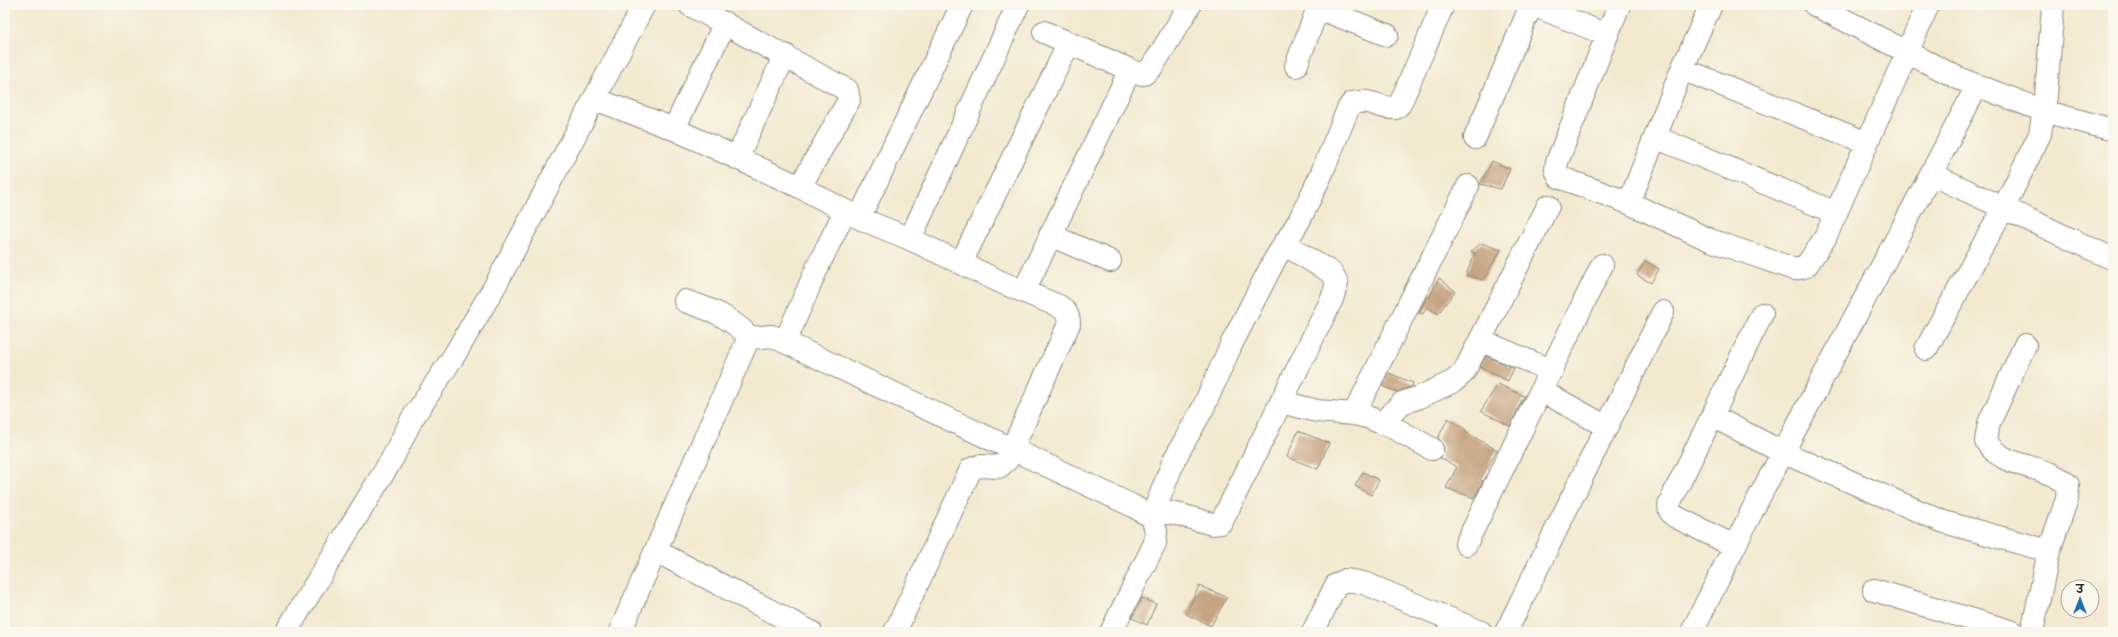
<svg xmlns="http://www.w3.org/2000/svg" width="2118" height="637" viewBox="0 0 2118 637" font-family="Pangolin,'Playpen Sans Deva',sans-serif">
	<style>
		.building { fill: #c6a482 }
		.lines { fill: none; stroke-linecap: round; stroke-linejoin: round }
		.minor-casing { stroke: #8f8a7e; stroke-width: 24 }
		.minor { stroke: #fff; stroke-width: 22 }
	</style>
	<rect width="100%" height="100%" fill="#fbf7ec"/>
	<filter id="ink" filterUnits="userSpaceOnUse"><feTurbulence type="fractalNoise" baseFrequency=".025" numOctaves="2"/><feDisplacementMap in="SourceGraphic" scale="8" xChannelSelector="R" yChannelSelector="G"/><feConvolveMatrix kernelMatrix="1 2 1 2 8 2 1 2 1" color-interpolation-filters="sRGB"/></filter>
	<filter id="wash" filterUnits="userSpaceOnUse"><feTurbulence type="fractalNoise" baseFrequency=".012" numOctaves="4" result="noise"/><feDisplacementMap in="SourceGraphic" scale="16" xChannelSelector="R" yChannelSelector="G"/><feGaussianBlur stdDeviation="0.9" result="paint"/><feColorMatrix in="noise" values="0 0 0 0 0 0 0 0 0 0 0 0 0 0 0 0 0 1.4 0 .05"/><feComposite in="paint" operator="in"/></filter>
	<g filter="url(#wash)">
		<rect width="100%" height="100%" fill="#f3e9d0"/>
		<g id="blocks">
			<!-- building -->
			<path class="building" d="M1492 161 1510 169 1501 189 1480 184Z
				M1481 243 1501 250 1483 280 1466 275 1475 253 1471 252Z
				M1645 261 1659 269 1651 283 1637 275Z
				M1439 278 1455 291 1438 314 1427 307 1423 314 1419 312 1427 297 1429 298Z
				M1486 356 1514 368 1508 381 1480 367Z
				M1389 373 1413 383 1412 386 1397 392 1382 386Z
				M1498 384 1524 396 1510 426 1481 411Z
				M1448 418 1466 430 1465 432 1497 450 1480 480 1483 481 1474 498 1446 488 1457 467 1440 458 1444 448 1438 438Z
				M1298 431 1329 443 1318 469 1287 457Z
				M1363 472 1379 480 1371 495 1355 486Z
				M1199 586 1227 597 1211 626 1186 614Z
				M1142 598 1156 604 1147 625 1132 618Z"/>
		</g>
	</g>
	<g filter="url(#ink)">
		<use href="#blocks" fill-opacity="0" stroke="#8f8a7e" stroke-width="1"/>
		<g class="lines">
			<defs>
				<path id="minor" d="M690 5 847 90 849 100 800 187
					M1533 5 1607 35
					M1619 5 1557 162 1556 170 1559 177 1629 203 1710 240 1794 269 1806 266 1825 238 1928 5
					M1815 5 1960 79 2044 111 2113 130
					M1318 8 1387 35
					M1044 32 1137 73 1144 74 1152 67 1190 5
					M1296 66 1319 5
					M1682 69 1867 143
					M595 99 674 129 800 187 859 218 910 239 1003 283 1059 306C1066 311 1069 315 1069 324L1007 460 999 467 980 466 971 469 895 632
					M674 129 725 23
					M1655 137 1836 213
					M1475 138 1531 5
					M737 158 785 55
					M1931 174 2113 259
					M1629 203 1682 69 1711 5
					M859 218 962 5
					M1050 235 1110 261
					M910 239 1018 5
					M961 263 1069 43
					M1024 291 1130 70
					M685 301C715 311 728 316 751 338
					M1480 340 1552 371
					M785 342 818 266 845 211
					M2025 345 1989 423 1986 441C2003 470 2045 463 2068 485L2067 499 2049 551 2032 632
					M1926 349 2004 207 2040 134 2046 96 2053 5
					M1542 391 1607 427
					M1281 402 1317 411 1354 414 1367 417 1392 427 1432 449
					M1354 414 1468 186
					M1712 416 1782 452 1944 522 2049 551
					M1382 423 1402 403 1420 397 1454 381 1464 372 1548 206
					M1155 510 1181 515 1212 524 1220 523 1222 521 1332 299 1337 283 1332 273 1284 244
					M1152 517 1174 460 1203 408 1231 345 1275 259 1299 221 1321 175 1348 109 1352 103C1372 98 1378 109 1396 108L1400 104 1443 5
					M1466 544 1602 265
					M1734 546 1676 517C1670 513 1668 510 1670 502L1762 314
					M656 551 811 632
					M1874 590 2013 632
					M286 632 392 459 412 419 455 354 495 286 644 5
					M620 632 746 344 751 338 772 336 1131 505 1152 517 1156 531 1155 543 1111 632
					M1313 632 1336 585 1346 580 1364 583 1481 632
					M1506 632 1663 312
					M1692 632 1755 505 1931 174 1977 86"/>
			</defs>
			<!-- minor casing -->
			<use href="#minor" class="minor-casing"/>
			<!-- minor -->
			<use href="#minor" class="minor"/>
		</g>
	</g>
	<!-- margin -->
	<rect width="2118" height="637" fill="none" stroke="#fbf7ec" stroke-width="20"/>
	<!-- north arrow -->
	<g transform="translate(2080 599)"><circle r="19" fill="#fbf7ec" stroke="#a8a59f"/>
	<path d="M0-3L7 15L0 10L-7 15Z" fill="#1f6fb2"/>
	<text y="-6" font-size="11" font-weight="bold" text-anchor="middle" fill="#2b2b2b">उ</text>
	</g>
</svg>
